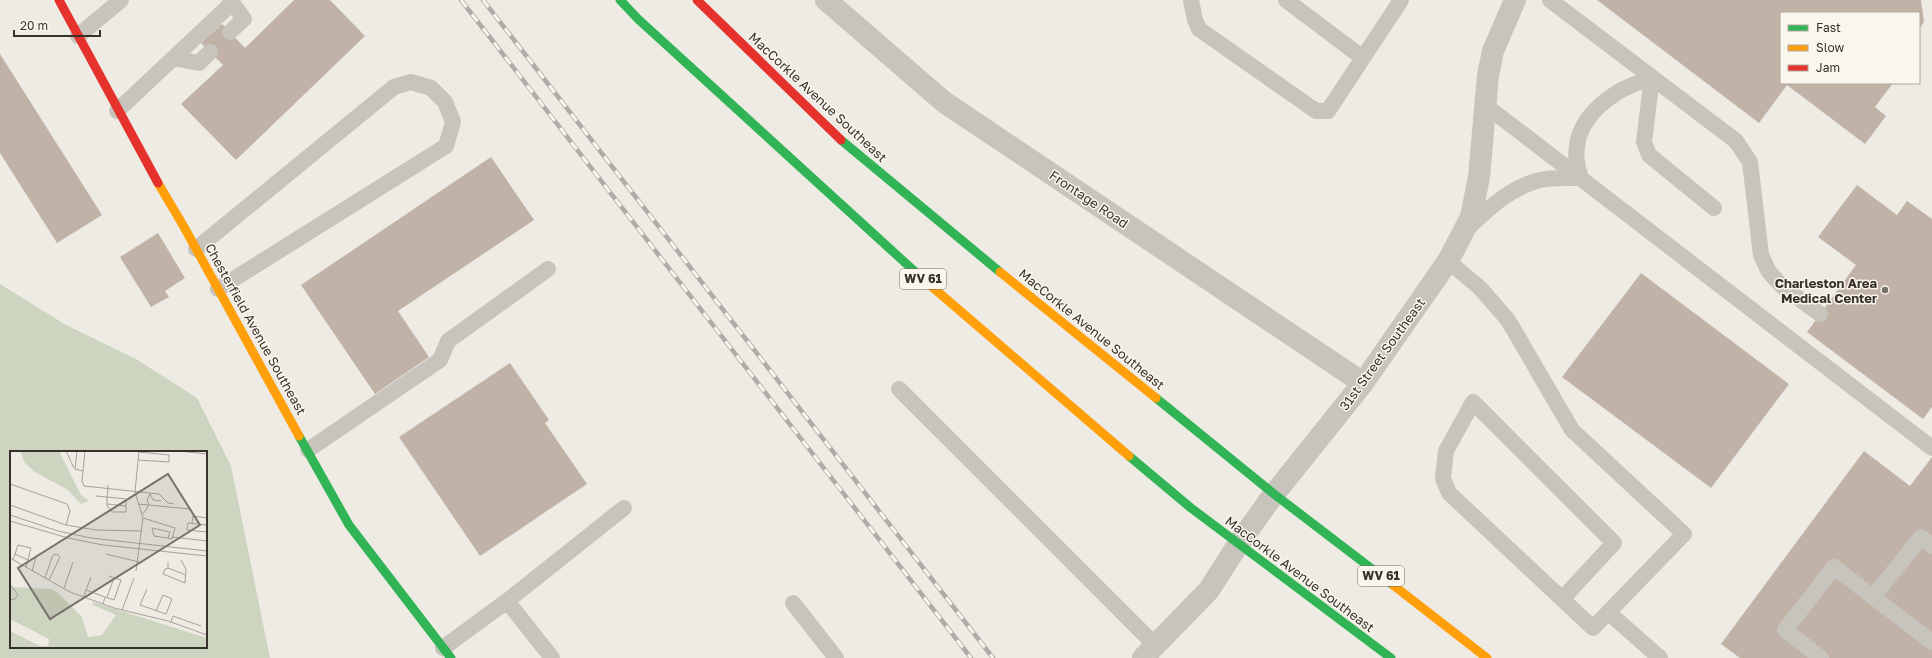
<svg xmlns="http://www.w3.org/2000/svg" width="1932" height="658" viewBox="0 0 1932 658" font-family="'Golos Text',sans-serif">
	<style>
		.green { fill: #cdd4bf; fill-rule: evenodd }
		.building { fill: #c0b2a7 }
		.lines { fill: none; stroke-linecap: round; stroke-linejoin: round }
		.lane { stroke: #c7c3bd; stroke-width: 16 }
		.street { stroke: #c7c3bd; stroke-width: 22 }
		.fast { stroke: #30b455; stroke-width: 9 }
		.slow { stroke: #ff9f0a; stroke-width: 9 }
		.jam { stroke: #e5322d; stroke-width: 9 }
		.rail-casing { stroke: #afaca7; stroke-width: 4.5 }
		.rail { stroke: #faf5ed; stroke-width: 3; stroke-dasharray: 9; stroke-linecap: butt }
		.poi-dot { fill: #78726c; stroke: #faf5ed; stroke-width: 1.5 }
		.labels { text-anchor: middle; stroke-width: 3; stroke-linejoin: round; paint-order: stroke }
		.shield { fill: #faf5ed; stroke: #726c65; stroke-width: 1 }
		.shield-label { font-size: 12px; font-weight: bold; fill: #38312b }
		.street-label { font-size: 13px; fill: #38312b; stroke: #faf5ed }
		.poi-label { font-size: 13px; font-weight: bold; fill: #38312b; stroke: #faf5ed; text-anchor: end }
		.inset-road { fill: none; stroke: #a5a19a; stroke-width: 1 }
		.view { fill: #78726c; fill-opacity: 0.15; stroke: #78726c; stroke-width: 2 }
		.inset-edge { fill: none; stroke: #38312b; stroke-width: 2 }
	</style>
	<rect width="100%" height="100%" fill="#eeebe4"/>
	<!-- green -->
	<path class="green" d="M0 284 66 325 136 359 197 398 231 466 270 658H0ZM11 452H206V647H11Z"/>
	<!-- building -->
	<path class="building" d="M294 0H330L365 36 236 160 181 104 223 65 201 43 222 24 245 48Z
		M1597 0H1921L1924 22 1919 29V13H1781V83H1893L1875 107 1886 116 1865 144 1787 85 1759 123Z
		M0 54 102 215 57 243 0 153Z
		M491 157 534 220 398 311 429 357 375 394 301 285Z
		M1857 185 1897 215 1907 201 1932 219V407L1923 419 1807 332 1856 265 1818 237Z
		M158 233 185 278 165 291 169 297 151 307 120 257Z
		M1641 273 1789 384 1711 488 1562 377Z
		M510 363 549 420 545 423 587 484 480 556 399 437Z
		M1864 451 1910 486 1932 457V658H1740L1721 644Z"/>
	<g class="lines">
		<!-- lane -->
		<path class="lane" d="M230 0 244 19 230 32
			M1191 0 1195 20 1199 29 1316 111H1328L1401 0
			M1286 0 1363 58
			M1550 0 1736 141 1750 162 1761 255 1769 272 1783 287 1820 314
			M78 36 121 0
			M173 58 199 63 210 52
			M1485 105 1932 448
			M117 111 232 3
			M1468 228C1489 208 1511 187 1540 180 1553 177 1567 178 1581 178 1567 140 1586 112 1618 92 1628 86 1641 82 1652 77L1644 142 1649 155 1714 208
			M196 249 394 87 411 82 431 88 445 102 453 122 446 146 218 289
			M1448 261 1480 288 1508 320 1572 430 1684 534 1593 628 1449 493 1443 478 1446 451 1473 402 1614 543 1562 599
			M899 389 1156 646
			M308 450 440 360 448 341 548 269
			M1873 597 1921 537 1932 546
			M507 601 624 508
			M793 603 836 658
			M1608 612 1660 658
			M443 648 507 601 552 658
			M1821 658 1785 630 1834 567 1932 642"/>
		<!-- street -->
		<path class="street" d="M826 0 944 102 1363 383
			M1143 658 1209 590 1239 543 1274 494 1363 383 1448 261 1471 217 1479 177 1488 75 1493 51 1515 0"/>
		<!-- fast -->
		<path class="fast" d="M620 0 638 19 923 279
			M841 140 1000 272
			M1156 398 1274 494 1393 585
			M299 436 349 525 451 658
			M1129 456 1191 508 1391 658"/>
		<!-- slow -->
		<path class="slow" d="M158 183 184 227 299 436
			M1000 272 1156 398
			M923 279 1129 456
			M1393 585 1487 658"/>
		<!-- jam -->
		<path class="jam" d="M59 0 158 183
			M697 0 841 140"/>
		<defs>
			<path id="rail" d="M461 0 971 658
				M483 0 993 658"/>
		</defs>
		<!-- rail casing -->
		<use href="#rail" class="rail-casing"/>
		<!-- rail -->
		<use href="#rail" class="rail"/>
	</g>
	<!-- markers -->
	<circle class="poi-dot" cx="1885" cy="290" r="4"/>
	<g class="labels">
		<!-- shield labels -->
		<g class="shield">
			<rect x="900" y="269" width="46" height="20" rx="3"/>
			<rect x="1358" y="566" width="46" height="20" rx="3"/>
		</g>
		<g class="shield-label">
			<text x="923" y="283">WV 61</text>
			<text x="1381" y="580">WV 61</text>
		</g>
		<!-- street labels -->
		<g class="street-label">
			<text transform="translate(818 97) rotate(43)" y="5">MacCorkle Avenue Southeast</text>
			<text transform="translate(1089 199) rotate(34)" y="5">Frontage Road</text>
			<text transform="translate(256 329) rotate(61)" y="5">Chesterfield Avenue Southeast</text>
			<text transform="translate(1092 329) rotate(39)" y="5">MacCorkle Avenue Southeast</text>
			<text transform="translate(1382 354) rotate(-54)" y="5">31st Street Southeast</text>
			<text transform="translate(1300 574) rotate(37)" y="5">MacCorkle Avenue Southeast</text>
		</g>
		<!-- poi labels -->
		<g class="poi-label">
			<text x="1877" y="288">Charleston Area<tspan x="1877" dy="15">Medical Center</tspan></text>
		</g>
	</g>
	<!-- overview -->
	<g transform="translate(10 451)">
		<rect width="197" height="197" fill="#eeebe4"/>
		<path d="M10 0H49L71 44 79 50 71 53 58 39 25 21 15 12ZM0 136 42 138 48 142 72 166 78 186 92 184 106 164 83 154V151L197 187V197H0V180L30 195H38L39 188 0 168Z" fill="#cdd4bf"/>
		<path class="inset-road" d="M56 0 64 17M67 0 65 18 73 20M75 0 72 30 74 35 149 43 158 52 164 53M169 0 197 3M128 9 159 11V4L129 1M0 33 57 53 60 60 56 74M140 43 143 49 151 50M86 45 97 46 116 48V61H102L98 56 97 54V46L98 39V34M97 53 116 55M128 53 180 58M0 54 56 74 86 79 132 80M133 63 139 54 137 49 140 43M0 64 48 80 81 87 197 100M133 67 165 77 162 88 158 87 144 85 142 77 160 81 158 87M0 70 58 87 93 94 197 105M182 72 183 65 197 67M197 74 178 72 177 79 197 81M162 86 197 90M5 103 18 109M96 103 129 111M0 107 60 141 104 157 158 170 197 184M3 109 8 94 21 97 16 116M158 111V117L155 118 153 123 175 132 176 118 171 109M158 117 176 124M22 120 26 106M126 120 133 67 125 41 129 0M35 127 43 104 47 103 50 106 39 129M0 133 8 144 5 148 0 149M54 137 63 111M137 138 130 154 156 163 162 148 153 144 146 160M76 139 81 126M74 146 76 139 95 146 93 153M95 146 104 149 111 129 99 125M97 146 104 127M112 159 124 127M161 171 163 165 191 175"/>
		<path class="view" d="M158 23 190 74 40 168 8 117Z"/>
		<rect width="197" height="197" class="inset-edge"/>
	</g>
	<!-- legend -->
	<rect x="1780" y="12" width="140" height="72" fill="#faf5ed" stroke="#aca79f"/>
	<rect x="1788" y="25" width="20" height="6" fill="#30b455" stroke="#aca79f"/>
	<text x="1816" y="32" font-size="12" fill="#38312b">Fast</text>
	<rect x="1788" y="45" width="20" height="6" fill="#ff9f0a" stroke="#aca79f"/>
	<text x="1816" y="52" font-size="12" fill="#38312b">Slow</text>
	<rect x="1788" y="65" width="20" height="6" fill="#e5322d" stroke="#aca79f"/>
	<text x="1816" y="72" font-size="12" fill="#38312b">Jam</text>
	<!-- scale -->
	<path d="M14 30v6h86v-6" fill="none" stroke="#38312b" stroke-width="2"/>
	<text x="20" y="30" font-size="12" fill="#38312b" stroke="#faf5ed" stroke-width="3" paint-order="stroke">20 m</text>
</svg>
